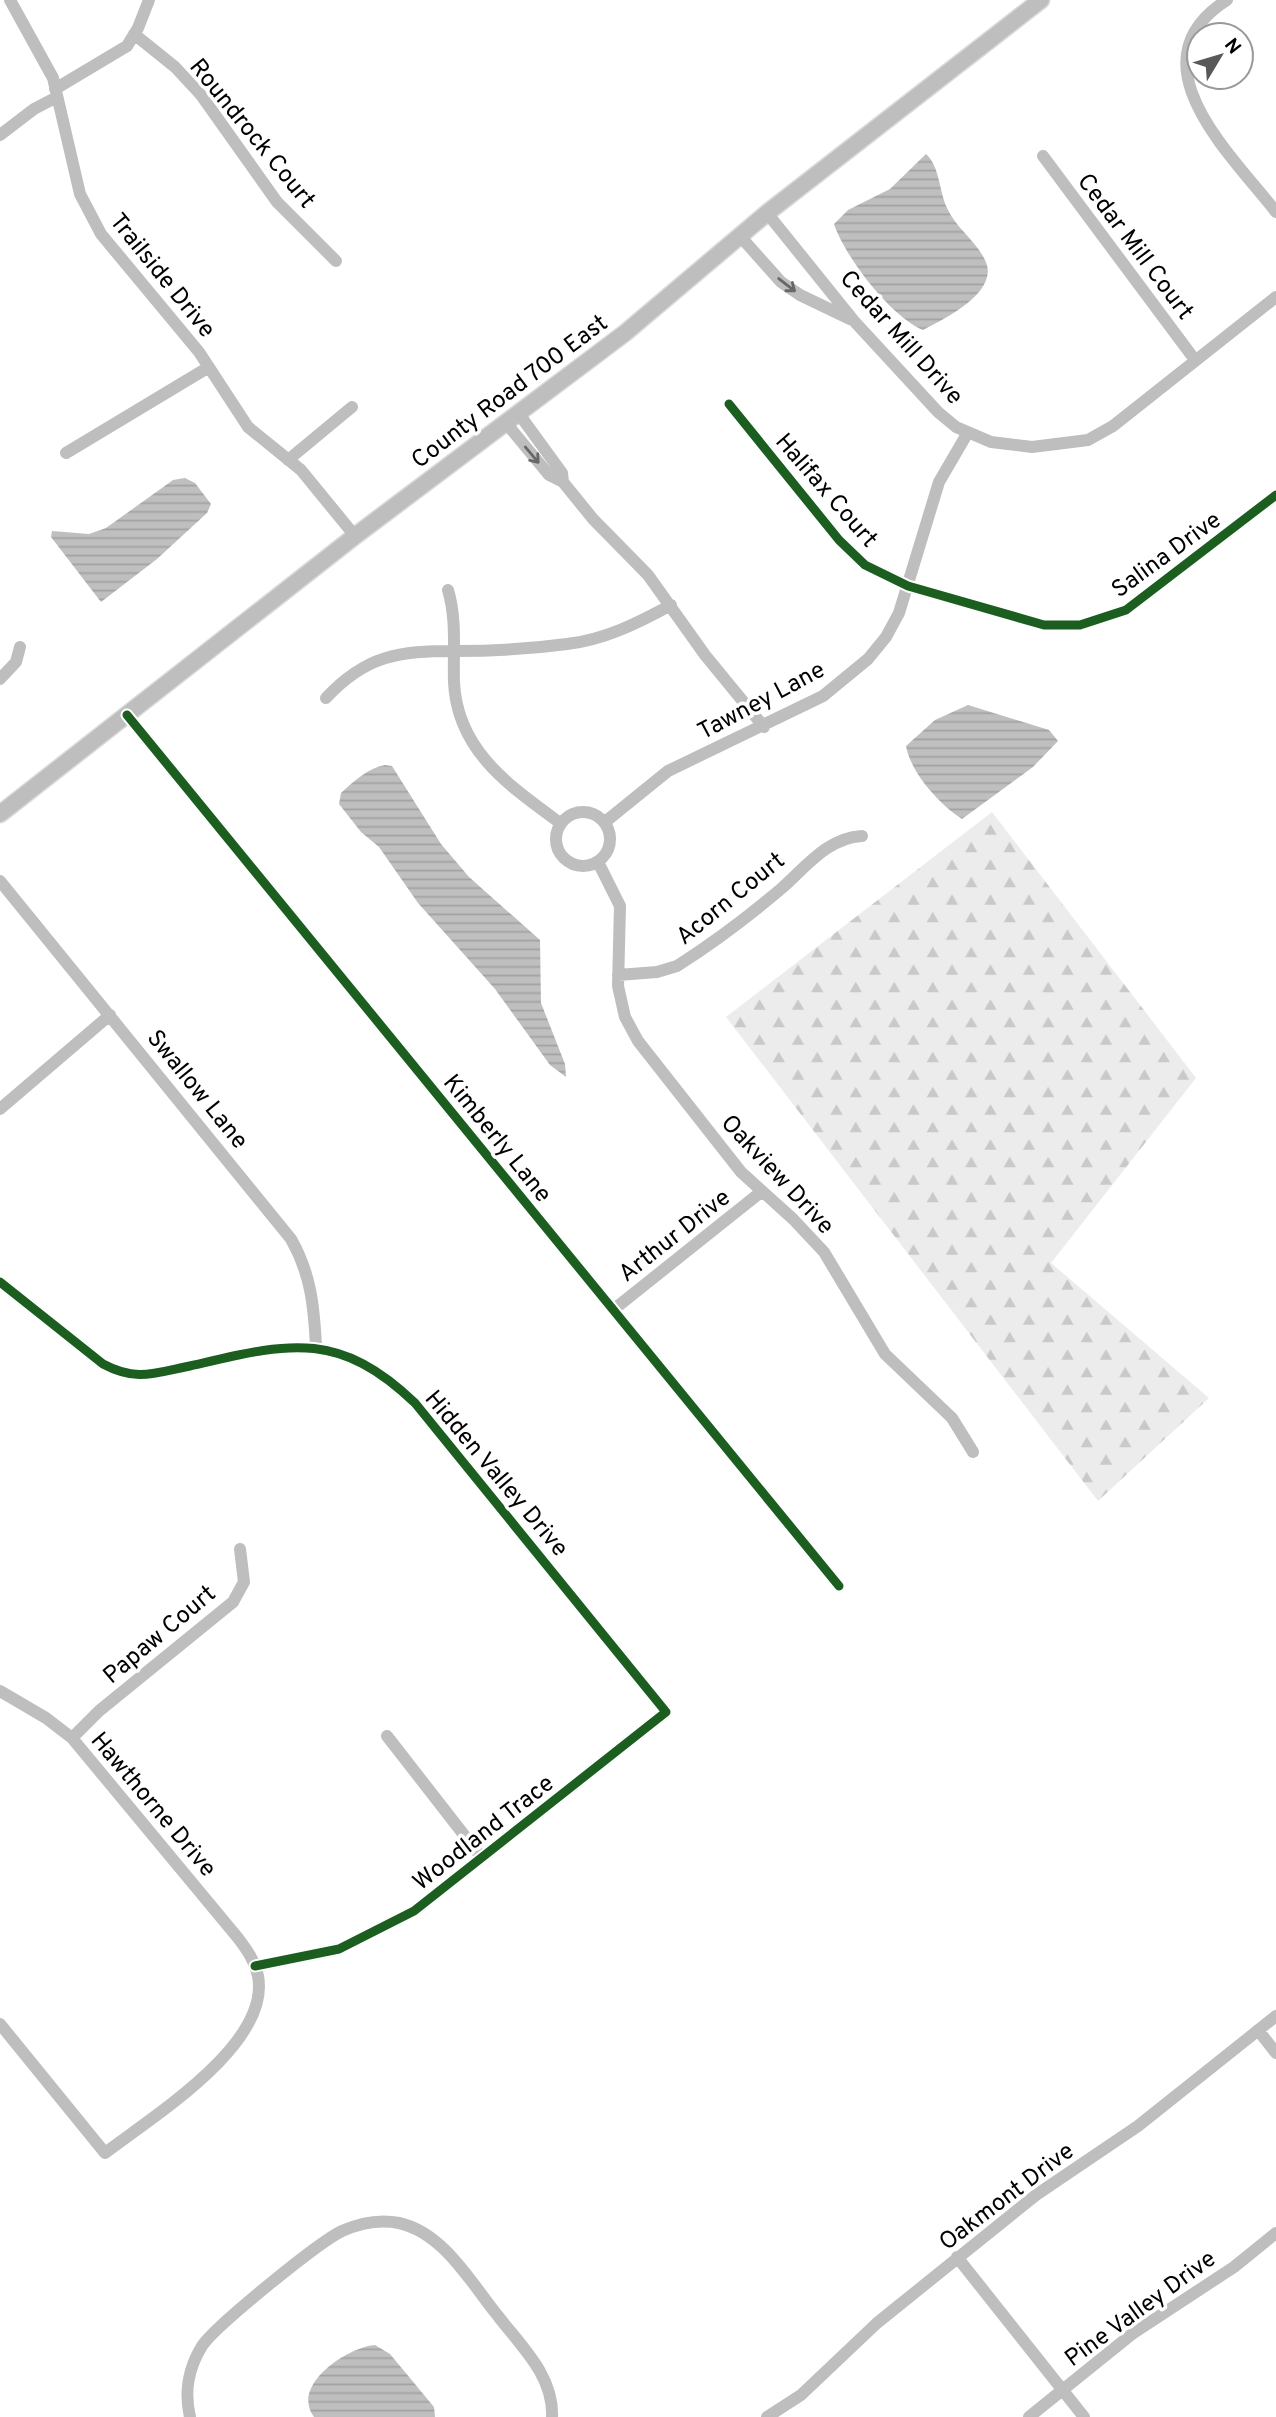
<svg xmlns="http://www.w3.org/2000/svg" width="1276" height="2417" viewBox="0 0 1276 2417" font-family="Overpass,sans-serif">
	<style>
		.forest { fill: url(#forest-firs) }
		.water { fill: url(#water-rules) }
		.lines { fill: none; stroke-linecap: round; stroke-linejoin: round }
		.major-casing { stroke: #dbdbdb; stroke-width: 19 }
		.minor { stroke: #bebebe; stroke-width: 12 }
		.major { stroke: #bebebe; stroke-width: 16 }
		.cycleway-casing { stroke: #fff; stroke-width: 13 }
		.cycleway { stroke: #1b5e20; stroke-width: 9 }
		.oneway { stroke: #686868 }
		.labels { text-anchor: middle; stroke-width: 7; stroke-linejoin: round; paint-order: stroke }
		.street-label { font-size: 24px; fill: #000; stroke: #fff }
	</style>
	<defs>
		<pattern id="forest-firs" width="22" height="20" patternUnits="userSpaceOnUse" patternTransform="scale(1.75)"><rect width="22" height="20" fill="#ececec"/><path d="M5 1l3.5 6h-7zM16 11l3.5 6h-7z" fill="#c9c9c9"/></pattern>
		<pattern id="water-rules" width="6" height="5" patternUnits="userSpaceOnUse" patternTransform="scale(1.75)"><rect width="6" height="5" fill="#bfbfbf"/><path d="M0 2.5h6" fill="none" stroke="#a2a2a2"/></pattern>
	</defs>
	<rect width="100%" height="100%" fill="#fff"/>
	<!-- forest -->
	<path class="forest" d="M992 812 1196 1078 1051 1263 1209 1398 1098 1501 726 1017Z"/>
	<!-- water -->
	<path class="water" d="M926 154C940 167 939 191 947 208 956 228 976 241 985 260 1001 292 944 319 923 330 891 317 845 257 834 224L848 210 890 189Z
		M185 478 195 483 211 504 207 513 157 559 101 602 51 537 52 531 89 534 106 528 173 480Z
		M968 705 1049 730 1058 741 1033 767 962 819C939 804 911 773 906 746L935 720Z
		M385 765 392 766 441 844 469 877 540 940 541 1003 565 1064 566 1077 550 1065 495 989 418 903 379 847 361 832 339 804 341 793C354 781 368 768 385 765Z
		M375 2345 390 2354 434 2407 435 2417H314C290 2385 348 2347 375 2345Z"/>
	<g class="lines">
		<defs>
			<path id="major" d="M0 814 355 536 625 333 767 213 1041 0"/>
		</defs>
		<!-- major casing -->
		<use href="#major" class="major-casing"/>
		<!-- minor -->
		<path class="minor" d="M10 0 53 78 80 194 101 234 199 352 248 427 301 470 355 536
			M1227 0C1130 62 1231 154 1276 212
			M134 34 175 67 201 95 277 202 336 261
			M55 89 127 46 138 28 149 0
			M0 135 34 109 57 97
			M1043 156 1195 360
			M767 213 854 321 938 412 956 427 991 442 1032 447 1088 440 1113 426 1276 297
			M740 236 781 282 800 295 850 319
			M729 404 839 540 865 565 908 586 1044 625H1080L1126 610 1276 495
			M519 414 562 473 563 482
			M506 423 549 475 563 482 593 519 648 575 705 655 764 727
			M66 453 209 367
			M288 460 352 407
			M448 590C457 620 453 652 454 682 457 751 510 786 560 823
			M0 679 16 662 20 647
			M326 698C366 655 399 651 455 651 492 651 530 649 567 644 604 640 638 623 671 605
			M127 715 839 1586
			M556 839a27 27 0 1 1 54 0a27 27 0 1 1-54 0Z
			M605 822 668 771 823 696 868 659 886 637 899 613 939 482 967 434
			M598 862 620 906 618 986 625 1017 638 1041 741 1172 793 1219 824 1252 885 1354 952 1418 973 1452
			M0 881 291 1239C311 1274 314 1307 316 1346
			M618 975 657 972 677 966C713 943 749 916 782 888 806 867 827 838 862 836
			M0 1109 110 1015
			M0 1282 103 1364C135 1381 152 1374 185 1367 283 1345 335 1326 415 1403L666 1712 414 1911 339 1949 255 1966
			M613 1310 761 1192
			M0 1691 46 1718 72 1738 238 1938C247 1950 255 1961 258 1976 271 2044 152 2117 105 2153L0 2024
			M387 1736 482 1858
			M72 1738 99 1711 233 1602 244 1582 240 1549
			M1258 2030 1276 2053
			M957 2257 1084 2417
			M190 2417C184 2391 188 2369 202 2346 215 2326 319 2242 342 2231 360 2223 379 2219 399 2223 444 2233 471 2283 498 2316 521 2346 554 2376 552 2417
			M767 2417 801 2395 877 2323 1036 2195 1138 2126 1276 2016
			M1029 2417 1132 2334 1234 2267 1276 2233"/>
		<!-- major -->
		<use href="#major" class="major"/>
		<defs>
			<path id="cycleway" d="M729 404 839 540 865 565 908 586 1044 625H1080L1126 610 1276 495
				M127 715 839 1586
				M0 1282 103 1364C135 1381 152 1374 185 1367 283 1345 335 1326 415 1403L666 1712 414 1911 339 1949 255 1966"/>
		</defs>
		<!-- cycleway casing -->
		<use href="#cycleway" class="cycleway-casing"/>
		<!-- cycleway -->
		<use href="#cycleway" class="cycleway"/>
	</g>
	<!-- one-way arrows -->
	<defs><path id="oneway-shaft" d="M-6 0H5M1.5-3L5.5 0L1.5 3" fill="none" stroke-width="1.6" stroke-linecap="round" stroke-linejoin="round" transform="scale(1.75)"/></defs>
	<g class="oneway">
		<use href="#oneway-shaft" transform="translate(787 285) rotate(38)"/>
		<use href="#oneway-shaft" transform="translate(532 455) rotate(50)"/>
	</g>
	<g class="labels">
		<!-- street labels -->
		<g class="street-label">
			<text transform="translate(253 133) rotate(51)" y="8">Roundrock Court</text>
			<text transform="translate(1136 246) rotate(53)" y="8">Cedar Mill Court</text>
			<text transform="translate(163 275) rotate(51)" y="8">Trailside Drive</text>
			<text transform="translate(902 337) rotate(48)" y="8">Cedar Mill Drive</text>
			<text transform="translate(509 391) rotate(-37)" y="8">County Road 700 East</text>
			<text transform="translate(827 490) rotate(49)" y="8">Halifax Court</text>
			<text transform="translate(1166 554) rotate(-36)" y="8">Salina Drive</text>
			<text transform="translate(761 700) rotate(-28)" y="8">Tawney Lane</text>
			<text transform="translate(730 898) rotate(-39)" y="8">Acorn Court</text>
			<text transform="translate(198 1089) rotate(51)" y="8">Swallow Lane</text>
			<text transform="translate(498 1138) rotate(51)" y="8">Kimberly Lane</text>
			<text transform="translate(778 1174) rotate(47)" y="8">Oakview Drive</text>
			<text transform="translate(674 1235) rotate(-38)" y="8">Arthur Drive</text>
			<text transform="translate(497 1473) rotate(50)" y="8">Hidden Valley Drive</text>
			<text transform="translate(159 1634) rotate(-40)" y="8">Papaw Court</text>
			<text transform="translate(154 1804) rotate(50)" y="8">Hawthorne Drive</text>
			<text transform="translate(483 1832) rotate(-38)" y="8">Woodland Trace</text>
			<text transform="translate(1006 2196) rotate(-37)" y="8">Oakmont Drive</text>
			<text transform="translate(1140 2308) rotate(-36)" y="8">Pine Valley Drive</text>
		</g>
	</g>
	<!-- north arrow -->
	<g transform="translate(1220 56) rotate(52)"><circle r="33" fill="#ffffff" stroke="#999999" stroke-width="2"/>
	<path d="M0-5L12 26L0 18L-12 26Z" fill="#595959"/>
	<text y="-10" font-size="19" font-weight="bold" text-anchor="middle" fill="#000000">N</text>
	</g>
</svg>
